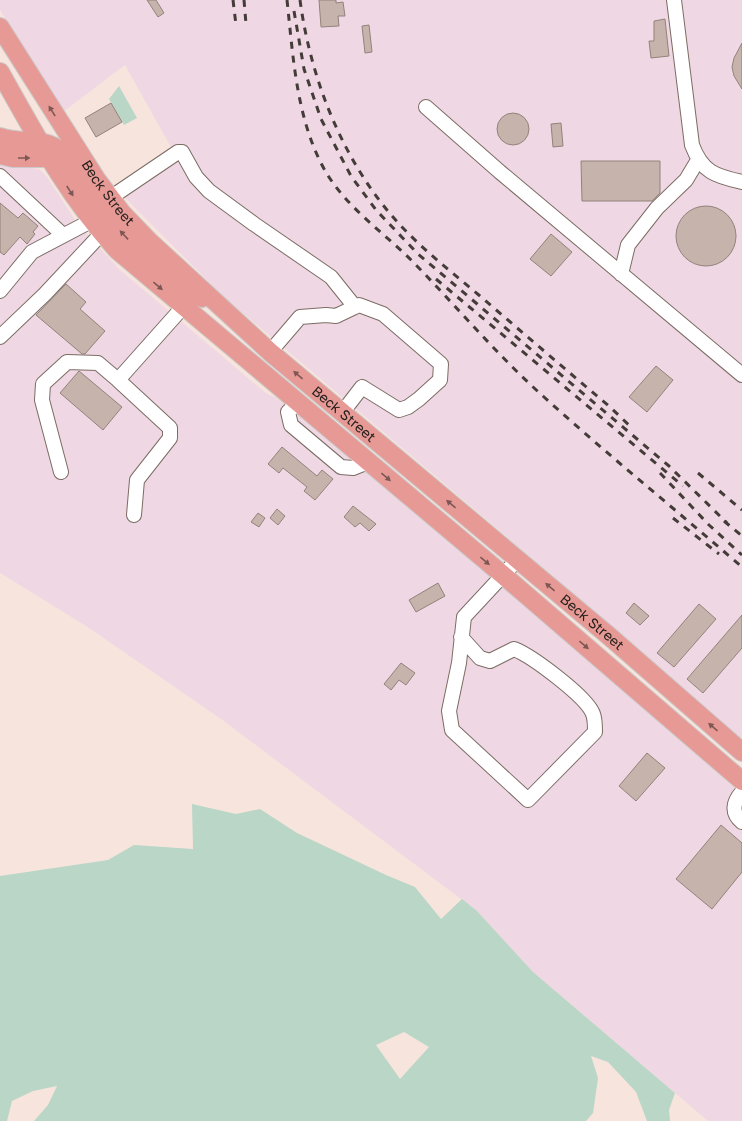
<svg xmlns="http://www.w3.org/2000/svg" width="742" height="1121" viewBox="0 0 742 1121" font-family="'Golos Text',sans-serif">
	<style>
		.industrial { fill: #efd8e4 }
		.green { fill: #b9d6c7; fill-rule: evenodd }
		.building { fill: #c6b4ac; stroke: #93827b }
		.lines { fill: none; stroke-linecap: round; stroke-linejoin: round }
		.minor-casing { stroke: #7c6c64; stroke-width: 16 }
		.major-casing { stroke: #cbc9c9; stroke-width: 20 }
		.minor { stroke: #fff; stroke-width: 14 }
		.major { stroke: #e79a95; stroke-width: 18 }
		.rail { stroke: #443c38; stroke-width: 3; stroke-dasharray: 7 7; stroke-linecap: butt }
		.oneway { fill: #7d5753 }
		.labels { text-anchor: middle; stroke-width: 3; stroke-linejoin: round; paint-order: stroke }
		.street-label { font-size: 14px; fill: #27201d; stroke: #fcf5f2 }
	</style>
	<rect width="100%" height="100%" fill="#f7e5dd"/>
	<!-- industrial -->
	<path class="industrial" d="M0 0H742V740L559 581 224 297 121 194 177 158 125 65 63 112 0 10Z
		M0 163 39 169 47 177 77 223 119 269 267 394 275 397 572 644 742 795V1121H708L533 972 477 911 221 719 86 626 0 573Z"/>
	<!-- green -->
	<path class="green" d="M119 86 137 118 124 125 109 99Z
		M192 804 236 814 260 809 297 833 386 875 415 887 441 919 462 899 477 911 533 972 675 1093 669 1110 670 1121H647L636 1092 608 1062 591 1056 598 1078 593 1113 586 1121H34L48 1105 57 1086 33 1091 12 1101 7 1121H0V876L108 860 134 845 193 849ZM404 1032 429 1047 400 1079 376 1045Z"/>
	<!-- building -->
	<path class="building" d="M147 0H156L164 13 158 17Z
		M319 0H336V3L343 2 345 16H338L339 26 321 27Z
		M665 19 669 56 651 58 649 41H654V21Z
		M369 25 372 52 365 53 362 26Z
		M742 43V89L734 76 732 67 734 58Z
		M111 103 122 122 96 137 85 118Z
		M497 129a16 16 0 1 1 32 0a16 16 0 1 1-32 0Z
		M561 123 563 146 553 147 551 124Z
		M581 161H660V193L652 201H582Z
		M0 203 18 218 23 213 38 226 33 232 35 234 27 244 20 237 4 255 0 252Z
		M676 236a30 30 0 1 1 60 0a30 30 0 1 1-60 0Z
		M551 234 572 252 551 276 530 259Z
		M66 284 86 302 80 309 105 331 85 354H82L36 315Z
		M656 366 673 380 647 412 629 397Z
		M79 371 122 407 103 430 60 393Z
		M282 447 317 476 322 470 333 479 315 500 304 491 307 487 283 468 279 473 268 464Z
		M353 506 376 524 369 531 360 523 355 527 344 517Z
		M277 509 285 516 278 525 270 518Z
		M258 513 265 518 259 527 251 522Z
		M438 583 445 596 416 612 409 600Z
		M634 603 649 616 640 625 626 613Z
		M699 604 716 619 674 667 657 653Z
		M742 615V648L703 693 687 679Z
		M401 663 415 673 406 685 399 680 391 690 384 684Z
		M647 753 665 768 636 801 619 786Z
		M721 825 742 843V872L712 909 676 879Z"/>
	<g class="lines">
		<defs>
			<path id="minor" d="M674 0 692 145C702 172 715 176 742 182
				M426 107 500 172 742 375
				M0 176 63 235
				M110 198 178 152H182L196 177 209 191 254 224 331 277 355 307
				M621 274 628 245 657 208 686 180 698 160
				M0 291 32 252 91 221
				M0 337 45 294 102 233
				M270 352 300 317 326 315 336 316 359 305 383 314 441 364 440 380 419 399 408 407 399 410 362 387 342 413
				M297 403 288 412 291 425 341 467 353 468 368 462
				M61 472 42 400 43 384 67 362 98 363 118 380
				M134 515 137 480 170 438V428L118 380 183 307
				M461 637 480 658 490 661 514 649C532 656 587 697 593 714 595 719 595 726 595 732L528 800 452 730 449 711 459 663 464 617 518 559
				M742 792C733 802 731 813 742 822"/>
			<g id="major">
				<path id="s1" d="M0 27 97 180 122 213 149 241 270 352 609 636 742 752"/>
				<path d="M0 72C35 134 68 197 117 250L503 575 742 781"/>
				<path d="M0 137C22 145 42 136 61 151L98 205 137 250 178 286 202 298"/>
				<path d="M0 155 13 158H49"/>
			</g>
		</defs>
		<!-- minor casing -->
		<use href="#minor" class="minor-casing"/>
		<!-- major casing -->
		<use href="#major" class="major-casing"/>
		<!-- minor -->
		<use href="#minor" class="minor"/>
		<!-- major -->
		<use href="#major" class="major"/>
		<!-- rail -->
		<path class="rail" d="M233 0 236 25
			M244 0 246 24
			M287 0C293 55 296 115 322 165 343 206 384 232 415 264 458 308 498 356 544 397 608 455 676 510 742 567
			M300 0C310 75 339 151 387 210 414 243 448 269 480 296 523 333 566 370 609 406L633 429
			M294 11 304 69 321 119 351 176 376 210 418 254 669 466 727 523
			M436 279 683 486
			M660 473 709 525 742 555
			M698 473 742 510
			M673 518 719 554
			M724 521 742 536"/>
	</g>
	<!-- one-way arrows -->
	<defs><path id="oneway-solid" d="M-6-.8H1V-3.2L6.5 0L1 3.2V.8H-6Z"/></defs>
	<g class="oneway">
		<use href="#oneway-solid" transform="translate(52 111) rotate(-122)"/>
		<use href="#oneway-solid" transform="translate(24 158)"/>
		<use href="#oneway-solid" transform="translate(70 191) rotate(57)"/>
		<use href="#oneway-solid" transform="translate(124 235) rotate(-133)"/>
		<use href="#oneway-solid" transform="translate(158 286) rotate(40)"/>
		<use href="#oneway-solid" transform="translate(298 375) rotate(-140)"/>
		<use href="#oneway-solid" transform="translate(386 477) rotate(40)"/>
		<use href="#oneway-solid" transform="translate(451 504) rotate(-140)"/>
		<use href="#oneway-solid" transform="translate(485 561) rotate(40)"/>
		<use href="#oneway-solid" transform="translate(550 587) rotate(-140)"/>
		<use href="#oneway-solid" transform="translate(584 645) rotate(40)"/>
		<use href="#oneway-solid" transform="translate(713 727) rotate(-139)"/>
	</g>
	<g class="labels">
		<!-- street labels -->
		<g class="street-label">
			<text dy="5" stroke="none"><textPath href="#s1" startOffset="198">Beck Street</textPath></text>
			<text dy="5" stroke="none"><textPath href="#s1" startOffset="522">Beck Street</textPath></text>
			<text dy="5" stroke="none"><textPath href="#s1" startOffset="846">Beck Street</textPath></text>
		</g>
	</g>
</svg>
